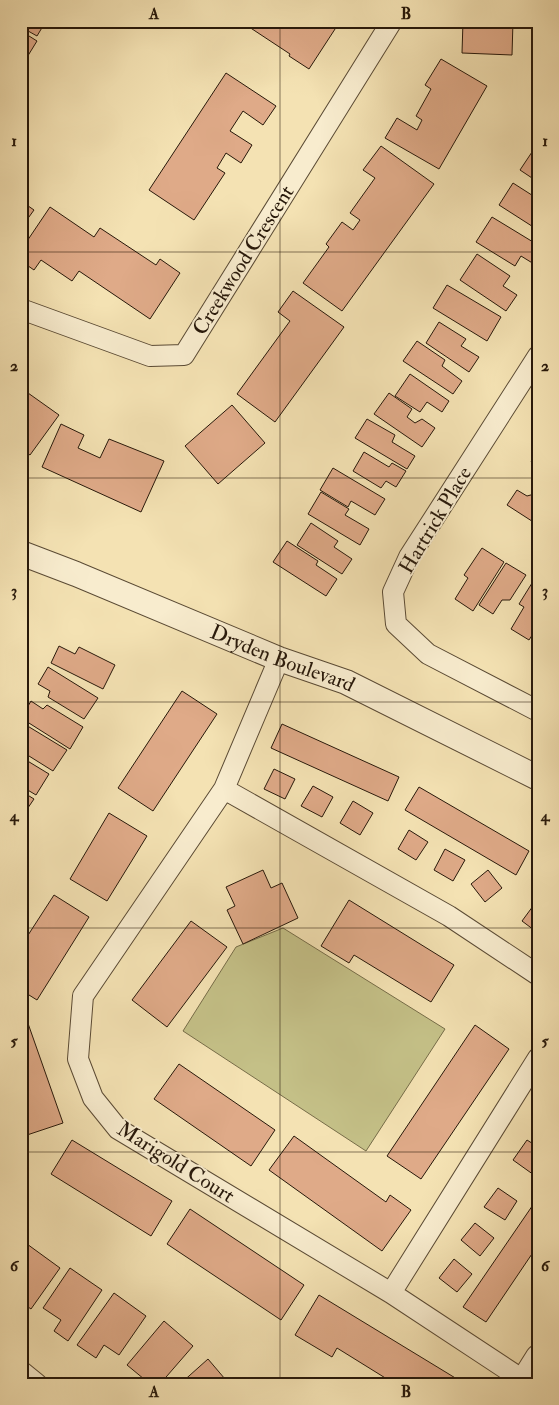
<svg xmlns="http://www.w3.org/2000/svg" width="559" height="1405" viewBox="0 0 559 1405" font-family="'IM FELL Double Pica',serif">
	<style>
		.green { fill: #c4c087; stroke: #766c48 }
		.building { fill: #dfaa88; stroke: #27180a }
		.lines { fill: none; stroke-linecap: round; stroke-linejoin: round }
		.minor-casing { stroke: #5a4a34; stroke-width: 22 }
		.tertiary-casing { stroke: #5a4a34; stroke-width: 26 }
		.minor { stroke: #f8ecce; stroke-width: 20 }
		.tertiary { stroke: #f8ecce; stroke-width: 24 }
		.grid { fill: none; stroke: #27180a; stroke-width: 1; stroke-opacity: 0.55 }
		.labels { text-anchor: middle; stroke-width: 4; stroke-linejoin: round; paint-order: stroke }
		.street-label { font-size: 21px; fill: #27180a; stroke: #f8ecce }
		.neatline { fill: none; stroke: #27180a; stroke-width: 2 }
		.grid-label { font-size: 16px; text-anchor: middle; font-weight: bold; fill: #27180a }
	</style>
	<rect width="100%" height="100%" fill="#f4e2b3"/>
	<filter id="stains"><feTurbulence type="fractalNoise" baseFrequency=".004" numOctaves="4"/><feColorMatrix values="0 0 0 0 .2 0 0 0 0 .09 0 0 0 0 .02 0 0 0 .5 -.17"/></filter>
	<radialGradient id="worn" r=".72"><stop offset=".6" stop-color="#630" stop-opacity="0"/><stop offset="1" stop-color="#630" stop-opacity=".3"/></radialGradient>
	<!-- green -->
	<path class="green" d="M283 928 445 1029 366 1151 183 1031 236 947Z"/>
	<!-- building -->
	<path class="building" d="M21 21H46L37 36 21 27Z
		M240 21H330L337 26 309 69 289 56 290 54Z
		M463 21H513L512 55 462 53Z
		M21 31 37 41 21 67Z
		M441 59 487 86 439 169 385 138 397 118 417 130 422 120 416 116 431 89 425 85Z
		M226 73 276 106 263 125 243 111 230 131 252 145 241 163 226 153 217 168 225 173 194 220 149 190Z
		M21 79 28 83 21 97Z
		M381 146 434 184 342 311 303 283 329 247 326 244 342 222 353 230 360 220 350 213 375 178 363 170Z
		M536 146 538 147V182L520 170Z
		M513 183 538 199V230L499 205Z
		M21 201 34 210 21 228Z
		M50 207 94 237 100 228 156 265 160 259 180 273 150 319 79 271 72 281 41 260 34 270 21 261V250Z
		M492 217 538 245V259L534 264 521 256 515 266 476 242Z
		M477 254 510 276 503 286 517 295 506 311 460 280Z
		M447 285 501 317 487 341 433 308Z
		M293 291 344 327 275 422 237 394 290 321 278 312Z
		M439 322 466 339 461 346 479 357 469 372 426 343Z
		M417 341 445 360 442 366 462 381 453 394 403 361Z
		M410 374 449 401 442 412 427 402 420 412 395 396Z
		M21 388 59 415 30 455 21 449Z
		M389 393 412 409 407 417 415 423 422 419 435 428 422 447 374 414Z
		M232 405 265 443 218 484 185 446Z
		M367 419 395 435 392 442 415 456 407 469 355 438Z
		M61 424 84 435 78 448 100 458 109 439 164 461 141 512 42 467Z
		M538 451V467L531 462Z
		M364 452 389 467 392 463 406 471 396 487 386 481 381 488 353 471Z
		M333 468 385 499 375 515 351 501 348 507 320 490Z
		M517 490 527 496 538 493V525L507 505Z
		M321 492 349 509 345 515 369 529 360 545 308 514Z
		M311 523 338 541 334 547 352 559 342 574 297 545Z
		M287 541 318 561 316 565 337 579 326 596 273 562Z
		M482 548 504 562 473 611 455 599 468 578 464 575Z
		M506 563 526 575 510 600H502L493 614 479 605Z
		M537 575 538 626 529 640 511 629 524 607 519 604Z
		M59 646 75 654 79 647 115 665 103 689 51 663Z
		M48 667 98 698 84 719 48 697 50 691 38 684Z
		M182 691 217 714 153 811 118 788Z
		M31 701 43 709 47 705 83 727 70 749 21 718Z
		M21 722 67 750 53 771 21 751Z
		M282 724 399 777 388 801 271 748Z
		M21 757 49 774 36 795 21 786Z
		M274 769 295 779 285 799 264 789Z
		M313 786 333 797 322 817 301 806Z
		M419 787 529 851 516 875 405 810Z
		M21 791 34 799 21 818Z
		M353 801 373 813 360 835 340 823Z
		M109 813 147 836 107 901 70 879Z
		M409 830 428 842 416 860 398 849Z
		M445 849 465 860 453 881 434 870Z
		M263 870 271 888 282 883 298 918 243 944 227 910 235 906 226 887Z
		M488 870 502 888 485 902 471 884Z
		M54 895 89 917 37 1000 21 990V946Z
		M349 900 454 965 431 1002 354 955 349 963 321 946Z
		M536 902 538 904V933L522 921Z
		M191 921 227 947 167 1027 132 1000Z
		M24 1012 63 1123 24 1136 21 1128V1013Z
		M475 1025 509 1049 421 1179 387 1156Z
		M179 1064 275 1130 251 1166 154 1099Z
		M294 1136 386 1202 390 1195 411 1210 382 1251 269 1170Z
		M72 1140 172 1201 151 1236 51 1174Z
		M527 1140 538 1147V1170L534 1175 513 1160Z
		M498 1188 517 1201 505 1220 484 1207Z
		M537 1199 538 1245 486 1322 463 1307Z
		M190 1209 304 1285 281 1320 167 1244Z
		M475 1223 494 1238 480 1256 461 1240Z
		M27 1244 60 1268 31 1309 21 1302V1252Z
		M454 1259 472 1274 457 1292 439 1278Z
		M70 1268 102 1290 68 1341 54 1331 61 1320 43 1308Z
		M114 1293 146 1316 119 1355 104 1345 96 1358 77 1345Z
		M319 1295 457 1379 454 1384H395L337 1348 332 1357 295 1335Z
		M164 1321 193 1346 160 1384H150L127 1365Z
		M208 1359 225 1379 221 1384H180Z"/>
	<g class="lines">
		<defs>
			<path id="minor" d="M21 309 150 356 184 355 392 21
				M538 356 409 557 393 592 396 624 428 654 538 711
				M279 659 224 789 83 996 78 1059 93 1098 118 1129 391 1293 523 1380
				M224 789 449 916 538 975
				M391 1293 538 1058
				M21 1371 37 1384"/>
			<g id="tertiary">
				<path id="s1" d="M21 553 76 574 279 659 346 682 538 778"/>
				<path d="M521 1384 538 1357"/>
			</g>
		</defs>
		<!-- minor casing -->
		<use href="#minor" class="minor-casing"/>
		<!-- tertiary casing -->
		<use href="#tertiary" class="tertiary-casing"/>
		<!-- minor -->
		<use href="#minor" class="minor"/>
		<!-- tertiary -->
		<use href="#tertiary" class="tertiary"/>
	</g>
	<!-- grid -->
	<path class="grid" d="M280 21V1384M21 252H538M21 478H538M21 702H538M21 928H538M21 1152H538"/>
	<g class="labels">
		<!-- street labels -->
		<g class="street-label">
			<text transform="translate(243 260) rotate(-58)" y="7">Creekwood Crescent</text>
			<text transform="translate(435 520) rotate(-59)" y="7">Hartrick Place</text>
			<text dy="7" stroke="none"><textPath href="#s1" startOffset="282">Dryden Boulevard</textPath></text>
			<text transform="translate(176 1162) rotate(32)" y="7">Marigold Court</text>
		</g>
	</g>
	<!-- margin -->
	<rect width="559" height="1405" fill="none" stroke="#f4e2b3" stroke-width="55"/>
	<rect x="28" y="28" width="504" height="1350" class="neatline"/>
	<g class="grid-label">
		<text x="154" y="19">A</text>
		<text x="406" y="19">B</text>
		<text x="14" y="146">1</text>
		<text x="545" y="146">1</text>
		<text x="14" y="371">2</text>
		<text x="545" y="371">2</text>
		<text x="14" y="596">3</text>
		<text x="545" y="596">3</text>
		<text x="14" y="821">4</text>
		<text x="545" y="821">4</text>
		<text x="14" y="1046">5</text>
		<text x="545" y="1046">5</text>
		<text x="14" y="1271">6</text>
		<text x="545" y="1271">6</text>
		<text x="154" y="1397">A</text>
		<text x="406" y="1397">B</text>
	</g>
	<rect width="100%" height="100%" filter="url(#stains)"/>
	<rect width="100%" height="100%" fill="url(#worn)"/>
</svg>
